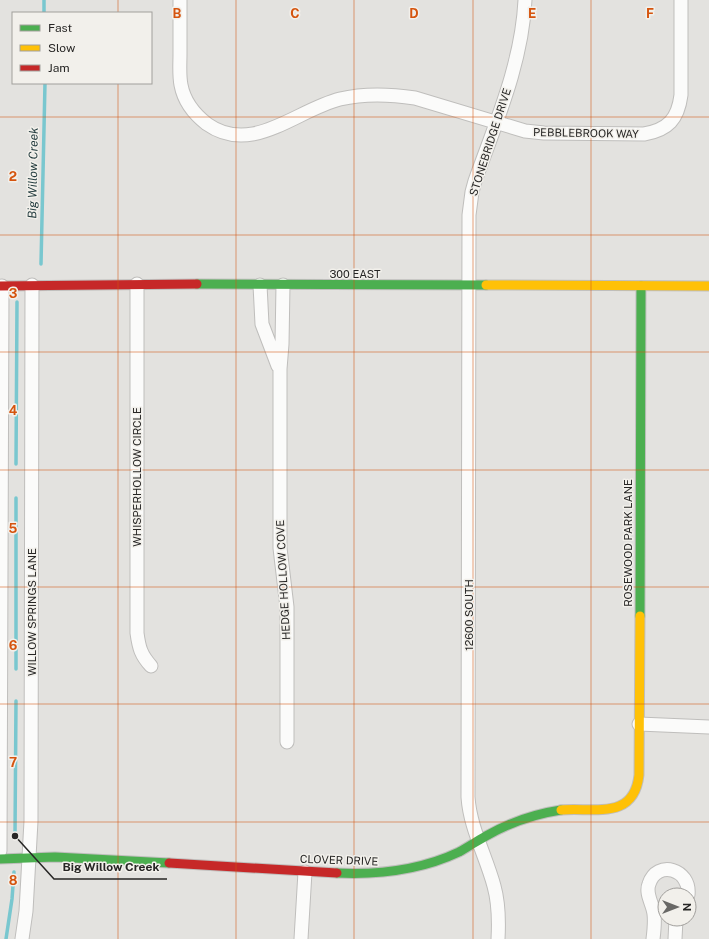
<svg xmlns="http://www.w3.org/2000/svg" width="709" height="939" viewBox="0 0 709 939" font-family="'Public Sans',sans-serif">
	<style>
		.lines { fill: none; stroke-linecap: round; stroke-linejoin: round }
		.stream { stroke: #79c7cf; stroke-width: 3.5 }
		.street-casing { stroke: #bfbebc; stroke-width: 15 }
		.fast-casing { stroke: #bfbebc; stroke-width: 11 }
		.slow-casing { stroke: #bfbebc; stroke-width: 11 }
		.jam-casing { stroke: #bfbebc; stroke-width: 11 }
		.street { stroke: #fbfbfa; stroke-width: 13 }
		.fast { stroke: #4caf50; stroke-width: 9 }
		.slow { stroke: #ffc107; stroke-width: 9 }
		.jam { stroke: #c62828; stroke-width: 9 }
		.grid { fill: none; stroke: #d5540e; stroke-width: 1; stroke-opacity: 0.55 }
		.labels { text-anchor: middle; stroke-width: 3; stroke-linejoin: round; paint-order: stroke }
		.street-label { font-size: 11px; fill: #272625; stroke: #f2f0eb }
		.water-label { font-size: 12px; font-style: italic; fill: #1f383b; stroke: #f2f0eb }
		.grid-label { font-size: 13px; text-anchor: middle; font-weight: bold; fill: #d5540e; stroke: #f2f0eb; stroke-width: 3; stroke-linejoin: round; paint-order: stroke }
		.leader { fill: none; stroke: #272625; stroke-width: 1.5 }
		.callout-dot { fill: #272625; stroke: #f2f0eb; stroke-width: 1.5 }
		.callout-label { font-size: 12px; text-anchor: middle; font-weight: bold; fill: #272625; stroke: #f2f0eb; stroke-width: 3; stroke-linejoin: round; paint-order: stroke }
	</style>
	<rect width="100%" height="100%" fill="#e3e2df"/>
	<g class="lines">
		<!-- stream -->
		<path class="stream" d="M44 0V13
			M41 264 45 83
			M16 464 17 302
			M16 669V498
			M15 836 16 701
			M6 939 12 899 14 872"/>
		<defs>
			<path id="street" d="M180 0C180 18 180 36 180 54 180 64 179 75 181 85 184 101 194 114 207 124 252 156 296 110 340 99 365 93 389 94 415 98L525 131 544 133 644 134C668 130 678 119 681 95V0
				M137 284V633C139 648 141 655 151 666
				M260 285 262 324 278 366
				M283 285 282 344 280 369V548L287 607V742
				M639 724 709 727
				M0 851 2 286
				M22 939 26 911 31 821 32 285
				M301 939 305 872
				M498 939C499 921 499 904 494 886 486 856 470 828 468 797L469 215 472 192 475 181C496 122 522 63 525 0
				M653 939C654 931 655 922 654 914 653 904 645 894 649 884 657 859 691 869 688 895
				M675 939 676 919"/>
			<path id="fast" d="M197 284 486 285
				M640 616 641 286
				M0 859 55 857 169 863
				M337 873C380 875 421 870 459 852 468 847 477 841 486 836 509 823 534 814 561 810"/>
			<path id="slow" d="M486 285 709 286
				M561 810C593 807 634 821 639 775L640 616"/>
			<path id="jam" d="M0 286 197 284
				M169 863 337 873"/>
		</defs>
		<!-- street casing -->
		<use href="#street" class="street-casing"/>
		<!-- fast casing -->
		<use href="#fast" class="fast-casing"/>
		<!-- slow casing -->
		<use href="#slow" class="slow-casing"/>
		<!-- jam casing -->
		<use href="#jam" class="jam-casing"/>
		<!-- street -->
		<use href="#street" class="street"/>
		<!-- fast -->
		<use href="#fast" class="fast"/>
		<!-- slow -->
		<use href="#slow" class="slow"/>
		<!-- jam -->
		<use href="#jam" class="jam"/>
	</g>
	<!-- grid -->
	<path class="grid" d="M118 0V13M236 0V939M354 0V939M473 0V939M591 0V939M118 83V939M0 117H709M0 235H709M0 352H709M0 470H709M0 587H709M0 704H709M0 822H709"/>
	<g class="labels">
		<!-- street labels -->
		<g class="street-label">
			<text transform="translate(586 133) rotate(1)" y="4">PEBBLEBROOK WAY</text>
			<text transform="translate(490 142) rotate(-72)" y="4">STONEBRIDGE DRIVE</text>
			<text x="355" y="278">300 EAST</text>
			<text transform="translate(137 477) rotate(-90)" y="4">WHISPERHOLLOW CIRCLE</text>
			<text transform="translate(628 543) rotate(-90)" y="4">ROSEWOOD PARK LANE</text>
			<text transform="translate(283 580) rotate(-93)" y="4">HEDGE HOLLOW COVE</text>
			<text transform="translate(32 612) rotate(-90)" y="4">WILLOW SPRINGS LANE</text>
			<text transform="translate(469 615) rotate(-90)" y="4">12600 SOUTH</text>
			<text transform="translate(339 860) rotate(2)" y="4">CLOVER DRIVE</text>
		</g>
		<!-- water labels -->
		<g class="water-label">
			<text transform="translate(33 173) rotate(-89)" y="4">Big Willow Creek</text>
		</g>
	</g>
	<g class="grid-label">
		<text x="177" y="18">B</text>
		<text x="295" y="18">C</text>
		<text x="414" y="18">D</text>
		<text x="532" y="18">E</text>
		<text x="650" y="18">F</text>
		<text x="13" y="181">2</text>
		<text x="13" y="298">3</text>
		<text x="13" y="415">4</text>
		<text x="13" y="533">5</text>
		<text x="13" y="650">6</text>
		<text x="13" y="767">7</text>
		<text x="13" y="885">8</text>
	</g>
	<!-- callouts -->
	<path class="leader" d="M15 836L54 879H167"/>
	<circle class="callout-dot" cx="15" cy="836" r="4"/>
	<g class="callout-label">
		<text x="111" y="871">Big Willow Creek</text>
	</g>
	<!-- legend -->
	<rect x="12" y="12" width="140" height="72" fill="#f2f0eb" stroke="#a19f9c"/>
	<rect x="20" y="25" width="20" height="6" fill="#4caf50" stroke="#a19f9c"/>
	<text x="48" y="32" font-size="12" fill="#272625">Fast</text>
	<rect x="20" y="45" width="20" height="6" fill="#ffc107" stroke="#a19f9c"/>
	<text x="48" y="52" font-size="12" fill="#272625">Slow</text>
	<rect x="20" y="65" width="20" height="6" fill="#c62828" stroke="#a19f9c"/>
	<text x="48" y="72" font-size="12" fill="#272625">Jam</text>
	<!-- north arrow -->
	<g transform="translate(677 907) rotate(90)"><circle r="19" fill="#f2f0eb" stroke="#a19f9c"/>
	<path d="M0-3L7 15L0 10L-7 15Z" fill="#696866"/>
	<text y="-6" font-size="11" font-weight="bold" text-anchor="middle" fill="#272625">N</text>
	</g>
</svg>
